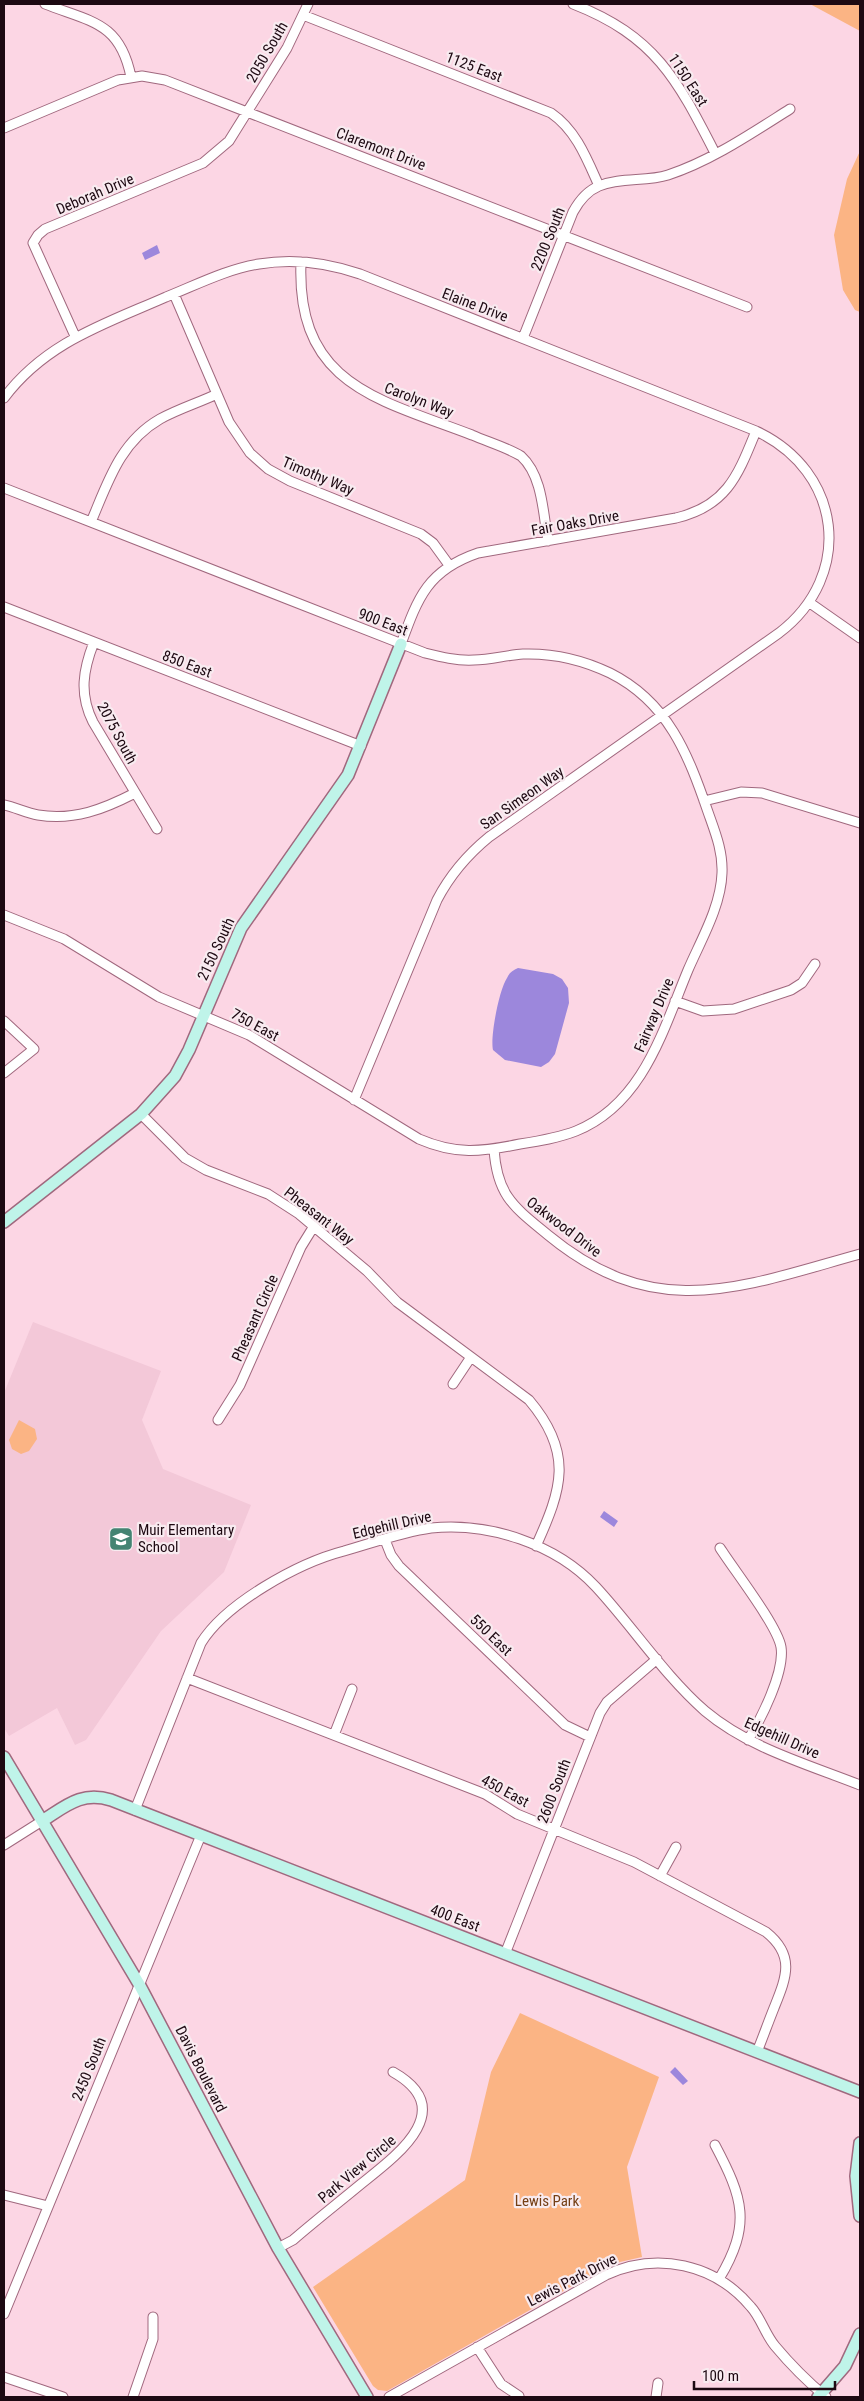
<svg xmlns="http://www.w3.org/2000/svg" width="864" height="2401" viewBox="0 0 864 2401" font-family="'Roboto Condensed',sans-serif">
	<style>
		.built { fill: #f3c8d8 }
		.green { fill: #fbb484 }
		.water { fill: #9c87dc }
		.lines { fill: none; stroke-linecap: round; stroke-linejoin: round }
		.street-casing { stroke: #a0687e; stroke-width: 11 }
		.secondary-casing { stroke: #a0687e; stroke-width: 14 }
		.street { stroke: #fff; stroke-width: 9 }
		.secondary { stroke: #bff4e9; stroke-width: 11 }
		.labels { text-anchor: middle; stroke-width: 4.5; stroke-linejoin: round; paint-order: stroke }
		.street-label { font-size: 15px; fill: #1d0912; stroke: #f8ebf0 }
		.poi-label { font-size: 15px; fill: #1d0912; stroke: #f8ebf0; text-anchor: start }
		.park-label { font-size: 15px; fill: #753f15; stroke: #f8ebf0 }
	</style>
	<rect width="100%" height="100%" fill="#fcd6e4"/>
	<!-- built -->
	<path class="built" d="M33 1322 161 1371 142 1420 163 1469 251 1505 224 1572 161 1631 86 1740 75 1745 57 1708 9 1736 4 1728V1393Z"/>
	<!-- green -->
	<path class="green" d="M810 4H860V31Z
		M860 151V312L855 310 843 290 834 235 847 179Z
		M19 1420 35 1429 37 1439 29 1451 21 1454 12 1449 9 1440Z
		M520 2013 659 2077 627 2167 642 2257 620 2262 597 2272 387 2391 378 2390 373 2386 313 2287 465 2180 491 2072Z"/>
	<!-- water -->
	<path class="water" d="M157 245 160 253 145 260 142 253Z
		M518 968 553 974 562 979 568 988 569 1003 555 1054 549 1062 541 1067 505 1060 493 1050C490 1037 499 990 507 978 509 973 513 970 518 968Z
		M604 1511 618 1521 614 1527 600 1517Z
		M675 2067 688 2081 683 2085 670 2072Z"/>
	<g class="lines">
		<defs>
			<path id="street" d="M45 4C91 22 120 22 131 77
				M573 4C655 36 677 79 715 153
				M303 15 551 113C576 130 587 159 599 186
				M4 128 118 80 142 76 165 80 747 307
				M301 262C296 385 378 399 472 435 488 442 506 447 521 456 543 476 543 514 548 541
				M174 294 229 422 250 453 268 469 290 481 421 534 433 543 449 565
				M75 336 33 243 38 235 45 229 203 163 229 141 287 48 308 4
				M523 338 573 212C579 201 587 191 599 186 621 177 646 182 668 175 711 161 752 133 790 109
				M4 398C46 342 105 324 166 297 196 285 227 269 259 264 294 258 328 263 360 274L756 431C842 471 855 575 779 633L489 837C467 855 450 875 437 900L354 1100
				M4 488 425 653C441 657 457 661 474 660 490 660 507 655 523 654 553 653 583 660 610 673 668 702 688 754 708 812 715 832 723 851 722 873 721 906 701 940 688 970 663 1030 643 1104 576 1131 558 1138 539 1141 520 1144 481 1152 456 1155 419 1139L249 1035 159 997 64 939 4 915
				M91 522C108 482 120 442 160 419 178 409 198 403 217 394
				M810 603 860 638
				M4 607 361 746
				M94 642C83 670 79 694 93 722L157 829
				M401 644C418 597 428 570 478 553L676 518C727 506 738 475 756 431
				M704 801 741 792 762 793 860 823
				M4 805C15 807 26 813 38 815 74 821 104 809 135 793
				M675 1001 703 1011 734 1009 791 990 802 983 815 964
				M4 1021 34 1049 4 1073
				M141 1114 185 1158 206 1170 268 1194 299 1214 367 1271 397 1302 529 1400C574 1453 562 1489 536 1546
				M494 1149C497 1196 514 1207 548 1235 656 1324 741 1287 860 1254
				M453 1384 471 1357
				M218 1420 240 1385 301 1247 314 1226
				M385 1540 391 1555 399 1566 565 1725 590 1737
				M720 1548C734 1570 777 1625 781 1647 785 1672 761 1719 748 1740
				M187 1678 485 1794 517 1814 634 1862 766 1932C796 1956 786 1978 774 2008 768 2023 763 2037 757 2052
				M334 1735 352 1689
				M135 1810 201 1643C226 1603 298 1563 344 1551 372 1543 402 1532 431 1528 489 1522 556 1544 596 1587 633 1627 664 1675 705 1711 749 1748 807 1764 860 1785
				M4 1845 42 1821
				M660 1876 676 1847
				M505 1954 600 1713 607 1702 657 1659
				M715 2145C743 2198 752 2224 719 2279
				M4 2195 48 2206
				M278 2248 293 2240C315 2221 338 2203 361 2184 396 2156 460 2110 393 2072
				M4 2314 201 1835
				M477 2347 501 2384 519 2396
				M4 2377 63 2397
				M133 2397 153 2339V2317
				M389 2397 606 2275C657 2251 715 2264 751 2307 761 2318 765 2334 775 2346 790 2364 808 2382 826 2397
				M656 2397 658 2383"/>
			<path id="secondary" d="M4 1222 141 1114 175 1076 189 1050 241 928 348 775 401 644
				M4 1757 139 1984 278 2248 367 2397
				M42 1821C66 1806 81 1791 111 1800L860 2092
				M860 2143 856 2176 860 2216
				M818 2397 845 2366 860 2334"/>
		</defs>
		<!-- street casing -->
		<use href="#street" class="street-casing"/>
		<!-- secondary casing -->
		<use href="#secondary" class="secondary-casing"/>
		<!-- street -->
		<use href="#street" class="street"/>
		<!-- secondary -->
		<use href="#secondary" class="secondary"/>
	</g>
	<!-- icons -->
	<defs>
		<symbol id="school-square" viewBox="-11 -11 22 22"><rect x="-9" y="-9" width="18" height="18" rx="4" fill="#448473" stroke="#f8ebf0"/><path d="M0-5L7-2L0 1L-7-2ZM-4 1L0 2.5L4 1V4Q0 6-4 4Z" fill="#fff"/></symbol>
	</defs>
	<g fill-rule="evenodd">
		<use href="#school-square" x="107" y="1525" width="28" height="28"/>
	</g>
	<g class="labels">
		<!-- street labels -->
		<g class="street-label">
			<text transform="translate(267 52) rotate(-60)" y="5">2050 South</text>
			<text transform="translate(474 67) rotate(21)" y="5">1125 East</text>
			<text transform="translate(688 80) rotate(57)" y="5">1150 East</text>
			<text transform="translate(381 149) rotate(21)" y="5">Claremont Drive</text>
			<text transform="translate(95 194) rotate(-23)" y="5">Deborah Drive</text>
			<text transform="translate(548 239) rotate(-68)" y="5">2200 South</text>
			<text transform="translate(475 305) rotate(21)" y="5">Elaine Drive</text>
			<text transform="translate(419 400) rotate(21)" y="5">Carolyn Way</text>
			<text transform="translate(318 476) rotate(23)" y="5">Timothy Way</text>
			<text transform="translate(575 523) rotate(-10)" y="5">Fair Oaks Drive</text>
			<text transform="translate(383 622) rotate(21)" y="5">900 East</text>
			<text transform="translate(187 664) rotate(21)" y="5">850 East</text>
			<text transform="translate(117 733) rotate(62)" y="5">2075 South</text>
			<text transform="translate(522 798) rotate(-35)" y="5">San Simeon Way</text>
			<text transform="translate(216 949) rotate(-65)" y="5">2150 South</text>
			<text transform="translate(654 1015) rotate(-67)" y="5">Fairway Drive</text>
			<text transform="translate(255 1025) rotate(28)" y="5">750 East</text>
			<text transform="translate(319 1216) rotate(38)" y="5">Pheasant Way</text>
			<text transform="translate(564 1227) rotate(37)" y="5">Oakwood Drive</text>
			<text transform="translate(255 1318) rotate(-66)" y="5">Pheasant Circle</text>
			<text transform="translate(392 1525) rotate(-13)" y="5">Edgehill Drive</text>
			<text transform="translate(491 1635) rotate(44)" y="5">550 East</text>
			<text transform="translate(782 1738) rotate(24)" y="5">Edgehill Drive</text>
			<text transform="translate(505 1791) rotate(28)" y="5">450 East</text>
			<text transform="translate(554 1791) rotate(-69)" y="5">2600 South</text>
			<text transform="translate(455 1918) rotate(21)" y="5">400 East</text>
			<text transform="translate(89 2069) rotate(-68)" y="5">2450 South</text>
			<text transform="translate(201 2069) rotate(63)" y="5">Davis Boulevard</text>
			<text transform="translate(357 2169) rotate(-40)" y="5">Park View Circle</text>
			<text transform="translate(572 2280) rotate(-27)" y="5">Lewis Park Drive</text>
		</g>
		<!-- poi labels -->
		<g class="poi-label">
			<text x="138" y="1535">Muir Elementary<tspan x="138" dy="17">School</tspan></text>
		</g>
		<!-- park labels -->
		<g class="park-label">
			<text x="547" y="2206">Lewis Park</text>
		</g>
	</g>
	<!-- border -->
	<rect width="864" height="2401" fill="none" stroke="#1d0912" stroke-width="10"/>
	<!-- scale -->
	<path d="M694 2381v8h141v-8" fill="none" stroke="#1d0912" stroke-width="2.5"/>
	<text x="702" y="2381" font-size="15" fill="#1d0912" stroke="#f8ebf0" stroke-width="4" paint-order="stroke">100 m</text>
</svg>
